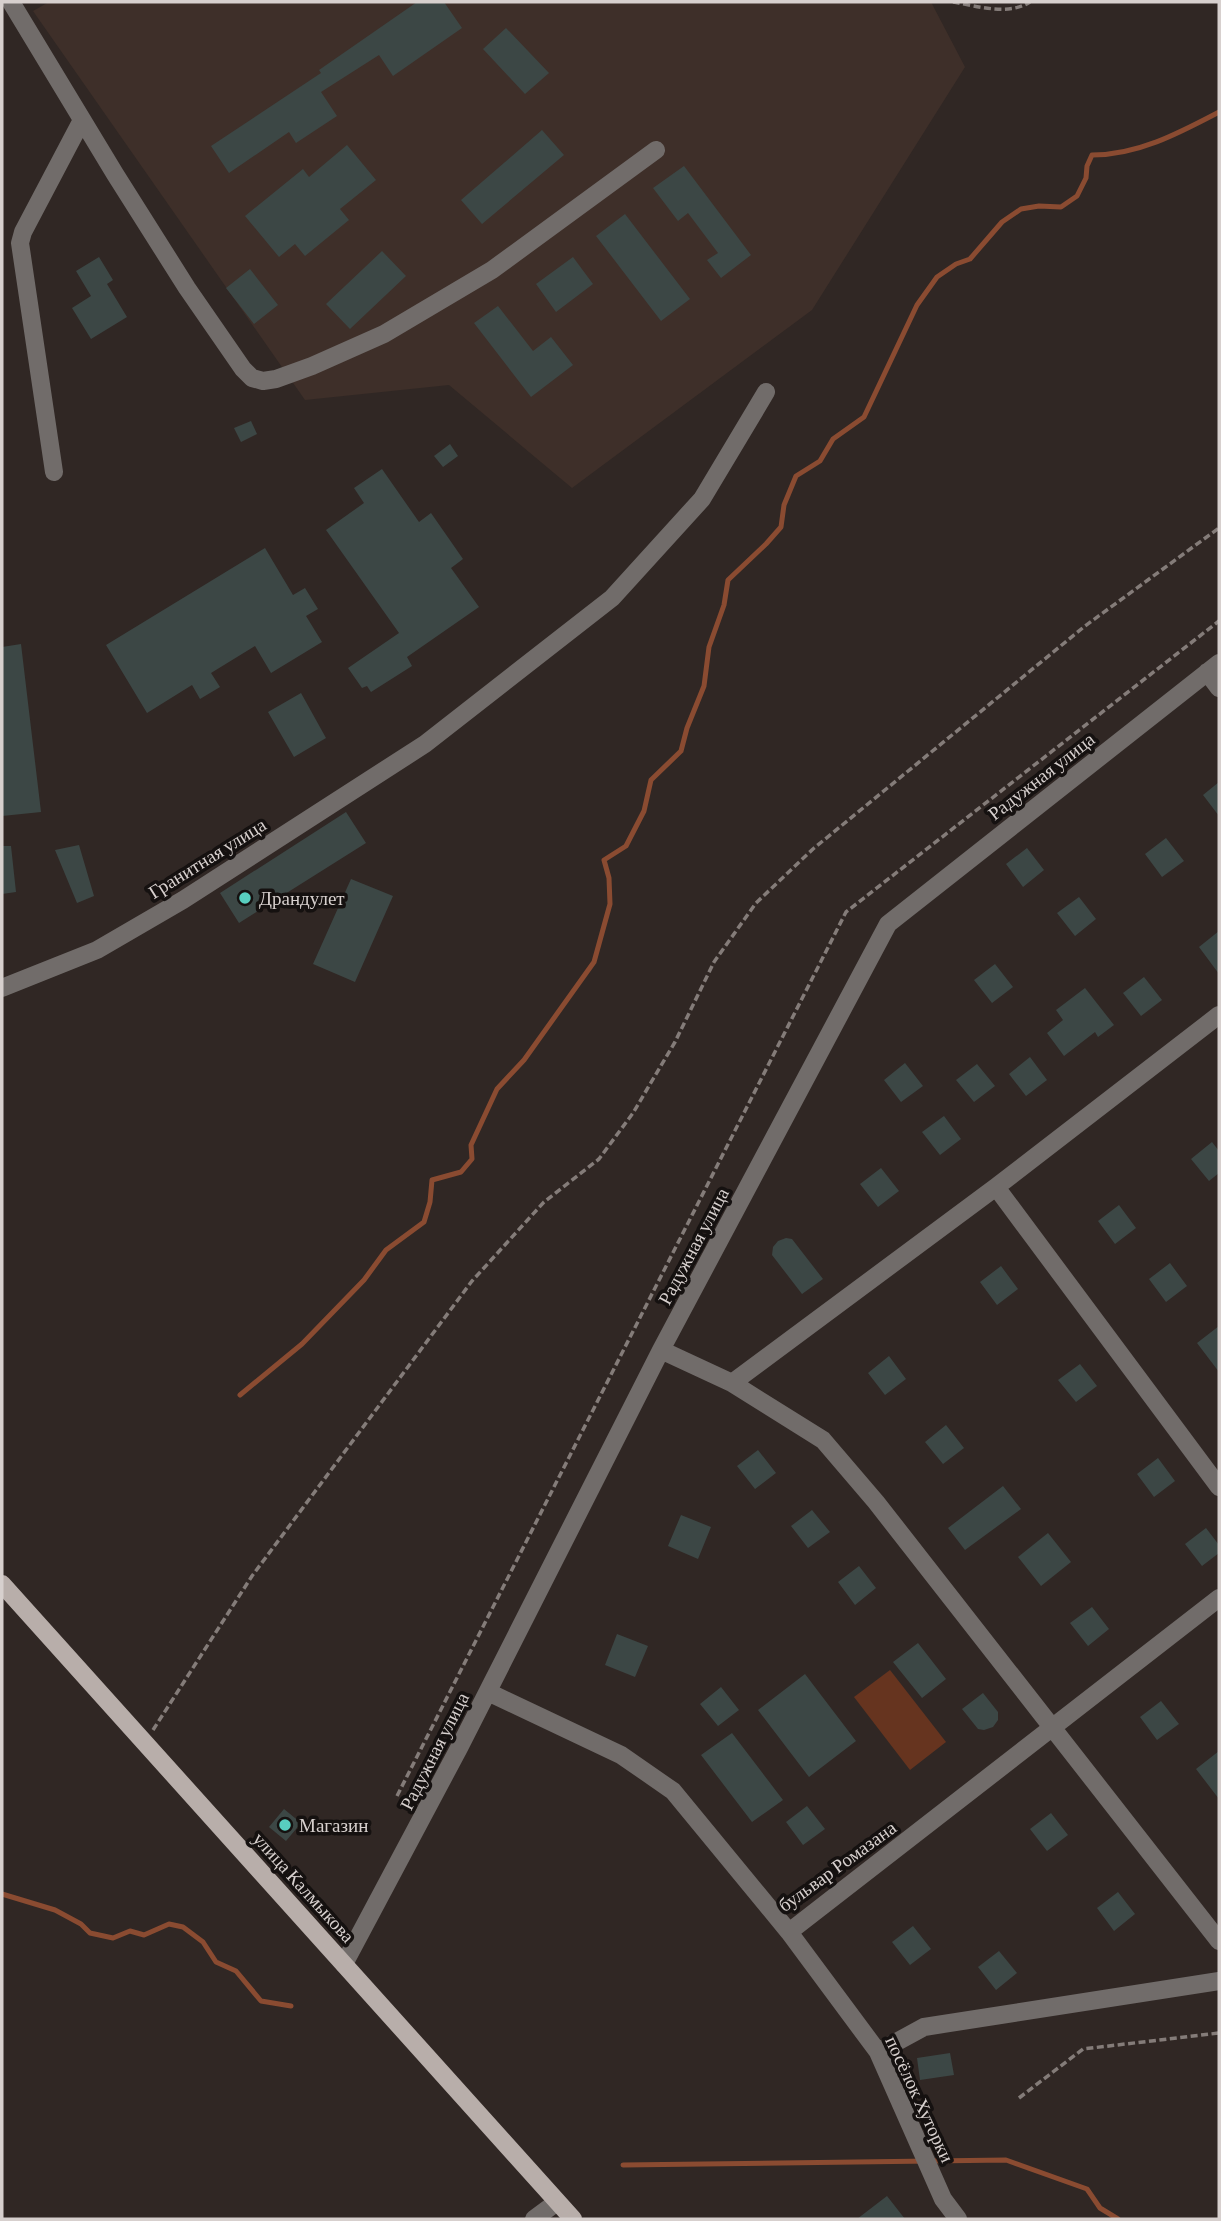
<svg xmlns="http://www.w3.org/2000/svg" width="1221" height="2221" viewBox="0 0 1221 2221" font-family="'Crimson Pro',serif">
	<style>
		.built { fill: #3e2f29 }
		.green { fill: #66341f }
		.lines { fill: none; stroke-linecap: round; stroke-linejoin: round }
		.stream { stroke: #8a4b31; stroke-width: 5 }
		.building { fill: #3c4745 }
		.path { stroke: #847c79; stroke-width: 3.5; stroke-dasharray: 7 3.5; stroke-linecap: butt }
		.minor { stroke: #716c6a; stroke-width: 18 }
		.major { stroke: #b8aeaa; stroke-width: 18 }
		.poi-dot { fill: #58cebf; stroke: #151110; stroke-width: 2.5 }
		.labels { text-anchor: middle; stroke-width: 7; stroke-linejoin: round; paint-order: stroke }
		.street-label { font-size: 19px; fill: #d7d0ce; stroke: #151110 }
		.poi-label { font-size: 19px; fill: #d7d0ce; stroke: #151110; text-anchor: start }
	</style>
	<rect width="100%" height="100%" fill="#302724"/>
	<!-- built -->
	<path class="built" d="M49 2H931L965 67 812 310 572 488 449 385 305 400 33 11Z"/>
	<!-- green -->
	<path class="green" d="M890 1670 946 1742 910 1770 854 1697Z"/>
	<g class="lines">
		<!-- stream -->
		<path class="stream" d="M240 1395 302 1344 364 1280 386 1250 424 1222 430 1202 432 1180 461 1172 472 1159 471 1145 497 1089 524 1060 594 962 610 904 609 878 604 860 626 846 644 811 651 780 681 751 687 728 704 686 709 647 724 605 728 580 766 544 781 527 784 505 796 476 820 461 833 439 864 417 917 305 937 277 956 264 970 259 1002 222 1021 209 1039 206 1061 207 1077 196 1086 178 1087 166 1092 155C1138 155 1179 133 1219 112
			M2 1894 55 1910 81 1924 90 1933 113 1938 130 1931 144 1935 169 1924 183 1927 203 1942 216 1962 236 1971 261 2001 291 2006
			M623 2165 1006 2160 1087 2189 1100 2208 1118 2219"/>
	</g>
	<!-- building -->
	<path class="building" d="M417 2H444L462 28 393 76 379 55 321 92 337 116 296 143 289 132 229 173 211 146 321 73 319 70Z
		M506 28 549 73 525 94 483 49Z
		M542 130 564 155 482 224 461 200Z
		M347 145 376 180 340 209 349 220 305 256 295 244 279 257 245 216 303 169 309 177Z
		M684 166 751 255 721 278 707 260 718 253 688 213 678 221 653 188Z
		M625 214 690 299 661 321 596 236Z
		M382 251 406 276 350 329 326 304Z
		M99 257 113 280 107 284 127 317 91 339 72 308 91 296 76 271Z
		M573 257 593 284 556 312 536 284Z
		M250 269 278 305 254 324 226 288Z
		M498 306 533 351 551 337 573 365 531 397 474 323Z
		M251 421 257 434 241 442 234 428Z
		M450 444 458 456 443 467 434 456Z
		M382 469 419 522 431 513 463 559 451 568 479 607 407 657 412 666 371 692 367 686 362 688 348 668 399 633 326 530 364 503 354 488Z
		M265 548 293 595 305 588 318 609 306 616 322 642 271 673 255 646 211 673 220 687 200 699 192 685 147 713 106 645Z
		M21 644 41 812 2 816V647Z
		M301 693 326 738 294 757 268 712Z
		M1219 782V816L1203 795Z
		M346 812 366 843 239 923 220 893Z
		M1166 838 1184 861 1162 877 1145 854Z
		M79 845 94 896 77 903 55 850Z
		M2 846H11L16 892 2 894Z
		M1027 848 1044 870 1023 887 1006 864Z
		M351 879 393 896 355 982 313 964Z
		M1079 897 1096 919 1075 936 1057 913Z
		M1219 931V974L1199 947Z
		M995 964 1013 987 992 1003 974 980Z
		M1144 977 1162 1000 1141 1016 1123 993Z
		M1085 988 1114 1025 1098 1037 1095 1032 1064 1056 1047 1033 1063 1020 1056 1010Z
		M1030 1057 1047 1080 1026 1096 1009 1074Z
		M905 1063 923 1086 901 1102 884 1080Z
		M977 1064 995 1086 974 1102 956 1080Z
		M944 1116 961 1139 940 1155 922 1132Z
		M1212 1142 1219 1151V1173L1209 1181 1191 1159Z
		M881 1168 899 1191 878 1207 860 1184Z
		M1119 1205 1136 1228 1115 1244 1098 1221Z
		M786 1238 792 1239 823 1279 802 1294 772 1255 773 1247 778 1241Z
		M1170 1263 1187 1286 1166 1302 1149 1279Z
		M1001 1266 1018 1289 997 1305 980 1282Z
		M1219 1326V1372L1197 1343Z
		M889 1356 906 1379 885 1395 868 1373Z
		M1080 1364 1097 1386 1076 1402 1058 1380Z
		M946 1425 964 1448 943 1464 925 1442Z
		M758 1450 776 1473 755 1489 737 1466Z
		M1158 1458 1175 1481 1154 1497 1137 1474Z
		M1003 1486 1021 1509 965 1550 948 1528Z
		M812 1510 830 1532 808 1548 791 1526Z
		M681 1515 711 1527 698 1559 668 1546Z
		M1206 1528 1219 1545V1553L1202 1566 1185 1544Z
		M1048 1533 1071 1562 1041 1586 1018 1557Z
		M859 1566 876 1588 855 1605 838 1582Z
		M1092 1607 1109 1629 1088 1646 1070 1623Z
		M617 1634 648 1646 635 1677 605 1665Z
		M918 1643 946 1679 922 1698 893 1662Z
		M805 1674 856 1741 809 1777 758 1710Z
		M721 1687 739 1710 718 1726 700 1704Z
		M983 1693 998 1712V1720L993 1727 984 1730 978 1729 962 1709Z
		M1161 1701 1179 1724 1157 1740 1140 1717Z
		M732 1733 783 1800 752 1822 701 1755Z
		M1219 1751V1799L1196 1769Z
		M807 1806 825 1829 803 1845 786 1822Z
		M284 1809 301 1823 286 1841 269 1827Z
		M1051 1813 1068 1835 1047 1851 1030 1829Z
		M1118 1892 1135 1914 1114 1931 1097 1908Z
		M913 1926 931 1949 910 1965 892 1942Z
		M999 1951 1017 1973 996 1990 978 1967Z
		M950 2053 954 2075 920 2080 917 2058Z
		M887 2196 905 2219H857Z"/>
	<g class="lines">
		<!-- path -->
		<path class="path" d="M953 2C977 6 1008 16 1030 2
			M153 1730 252 1576 472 1281 544 1202 599 1159 633 1113 675 1042 714 962 756 903 813 849 1085 626 1219 528
			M397 1796 846 912 1219 621
			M1019 2098 1083 2049 1219 2033"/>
		<!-- minor -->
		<path class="minor" d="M11 2 115 174 187 288 243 369 252 378 263 381 276 379 312 366 384 334 492 270 656 150
			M54 472 20 243 23 232 82 120
			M1207 672 1219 688
			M2 988 97 950 183 900 425 744 612 598 702 499 766 392
			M996 1187 1219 1487
			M661 1350 732 1383 823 1440 876 1502 1219 1941
			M732 1383 996 1187 1219 1015
			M488 1692 621 1755 673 1791 789 1932 878 2052 943 2199 958 2219
			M789 1932 1219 1598
			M344 1964 459 1748 661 1350 888 924 1219 663
			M878 2052 924 2027 1219 1981
			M534 2219 557 2202"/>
		<!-- major -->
		<path class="major" d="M2 1584 573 2219"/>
	</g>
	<!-- markers -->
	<g class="poi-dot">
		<circle cx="245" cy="898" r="7"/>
		<circle cx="285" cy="1825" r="7"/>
	</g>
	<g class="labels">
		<!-- street labels -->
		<g class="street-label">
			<text transform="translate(1041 776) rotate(-38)" y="7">Радужная улица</text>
			<text transform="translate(207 858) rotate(-32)" y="7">Гранитная улица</text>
			<text transform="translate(693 1246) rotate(-62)" y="7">Радужная улица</text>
			<text transform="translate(434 1751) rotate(-63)" y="7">Радужная улица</text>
			<text transform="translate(837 1866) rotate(-36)" y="7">бульвар Ромазана</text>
			<text transform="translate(304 1887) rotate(48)" y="7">улица Калмыкова</text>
			<text transform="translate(920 2099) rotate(65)" y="7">посёлок Хуторки</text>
		</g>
		<!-- poi labels -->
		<g class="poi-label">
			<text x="259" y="905">Драндулет</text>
			<text x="299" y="1832">Магазин</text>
		</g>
	</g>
	<!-- border -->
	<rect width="1221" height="2221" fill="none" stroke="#d7d0ce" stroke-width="7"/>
</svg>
